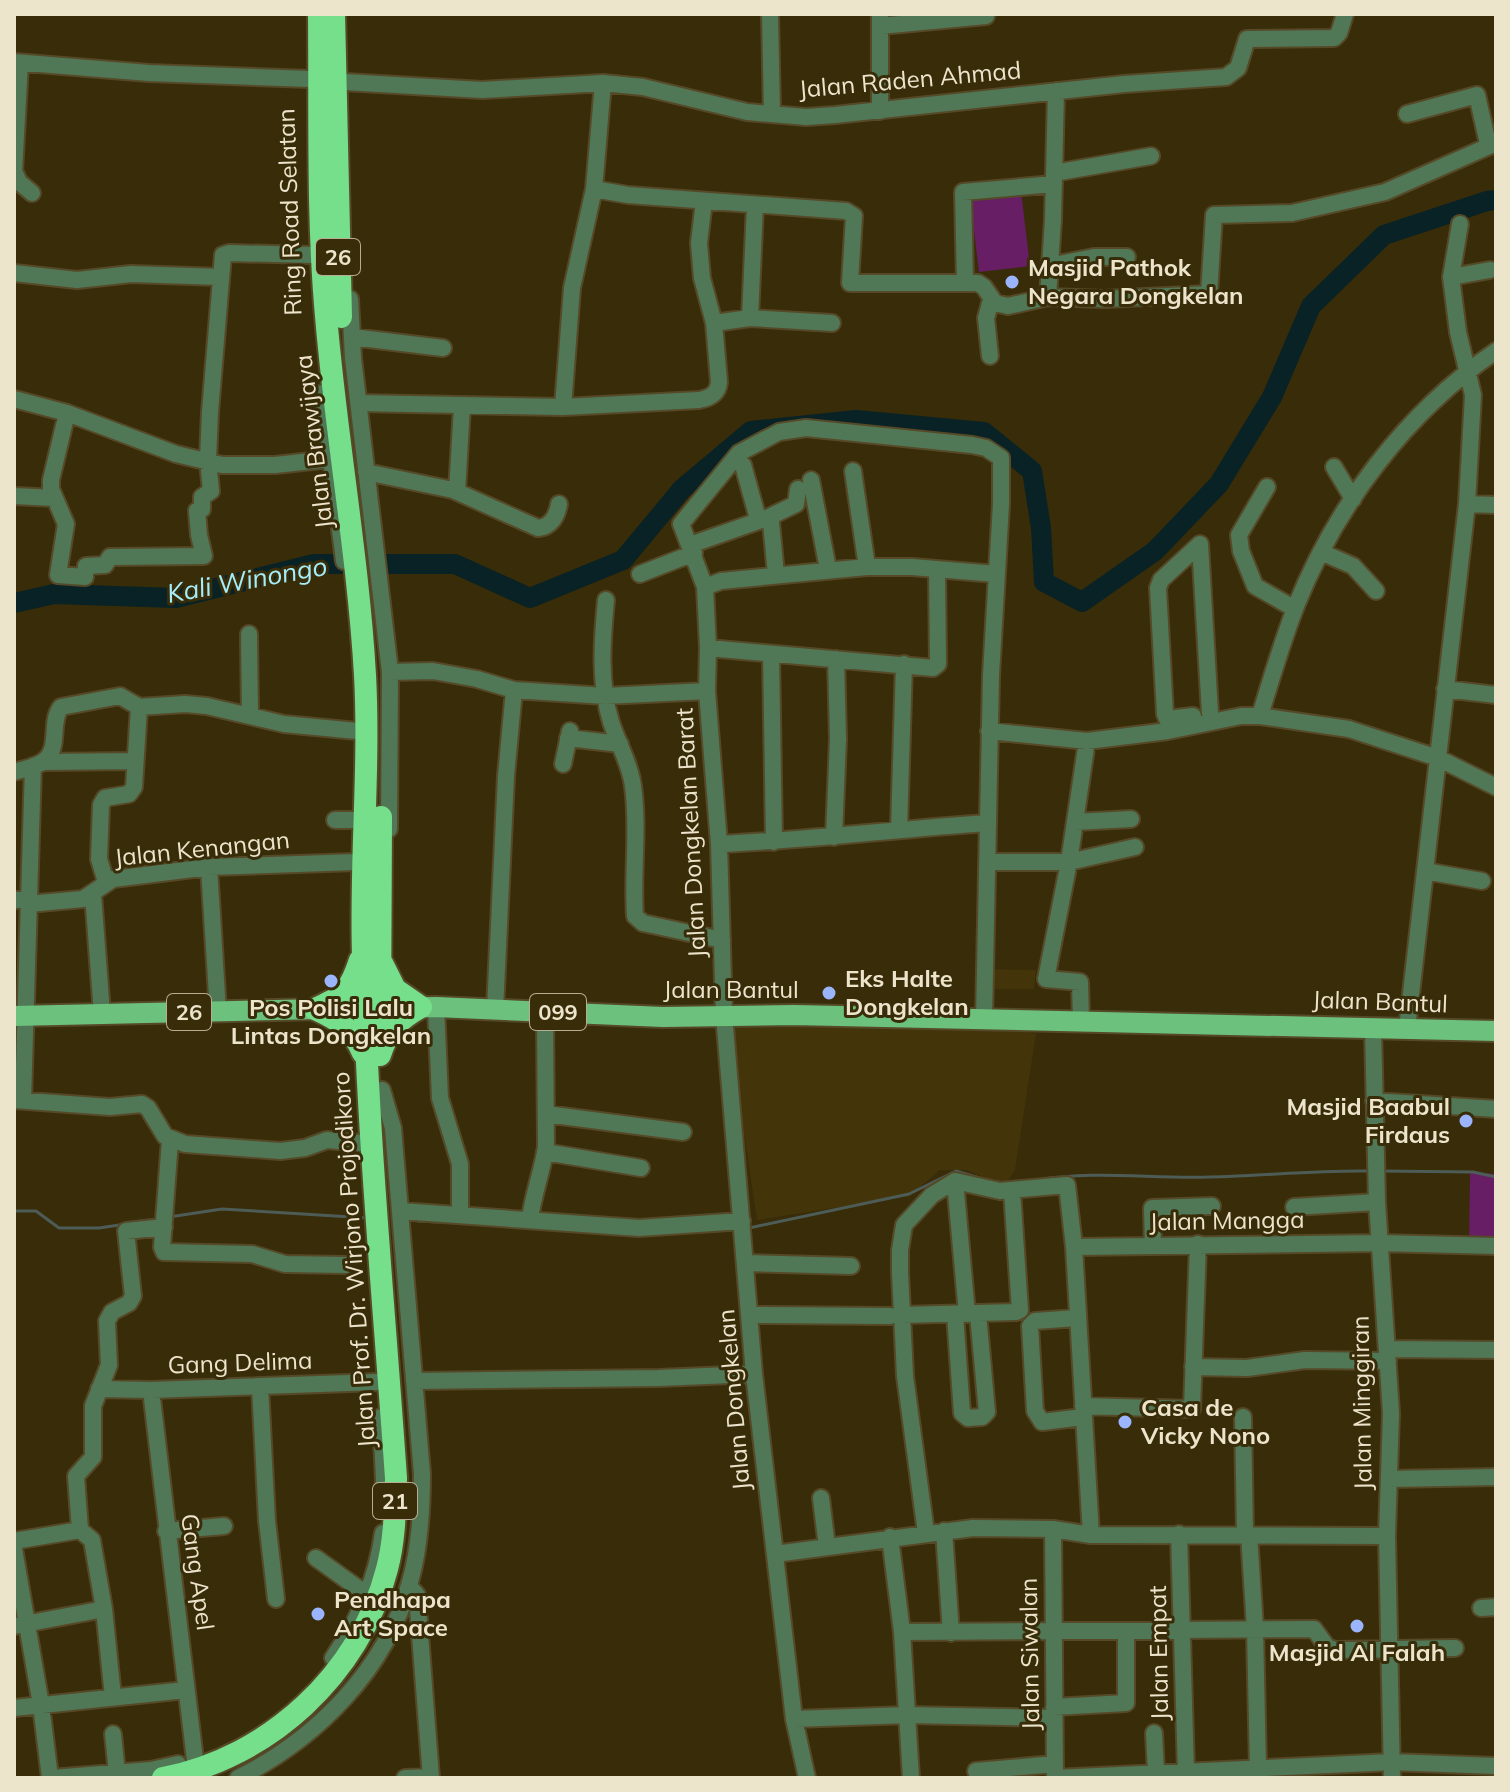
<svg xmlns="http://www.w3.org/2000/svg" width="1510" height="1792" viewBox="0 0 1510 1792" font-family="Mulish,sans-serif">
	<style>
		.built { fill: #433409 }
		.green { fill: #671e65 }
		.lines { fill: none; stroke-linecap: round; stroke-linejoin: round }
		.stream { stroke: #4d5c57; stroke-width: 3 }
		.river { stroke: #092225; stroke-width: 20 }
		.minor-casing { stroke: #554928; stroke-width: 20 }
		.major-casing { stroke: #554928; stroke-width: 24 }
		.highway-casing { stroke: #554928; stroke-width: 26 }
		.minor { stroke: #507857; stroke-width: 16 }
		.major { stroke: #6cc27d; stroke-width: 20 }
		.highway { stroke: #76df8b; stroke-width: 22 }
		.poi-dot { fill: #9bb5fd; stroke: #382c09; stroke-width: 3 }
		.labels { text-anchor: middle; stroke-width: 6; stroke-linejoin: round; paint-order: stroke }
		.shield { fill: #382c09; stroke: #b7ad92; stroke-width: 2 }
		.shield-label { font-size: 22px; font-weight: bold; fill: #ede4cc }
		.street-label { font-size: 24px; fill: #ede4cc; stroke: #382c09 }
		.poi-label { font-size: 24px; font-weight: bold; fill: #ede4cc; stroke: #382c09; text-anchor: start }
		.water-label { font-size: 26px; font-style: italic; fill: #a5edf9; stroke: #382c09 }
	</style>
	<rect width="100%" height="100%" fill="#382c09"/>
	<!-- built -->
	<path class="built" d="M988 969 1036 970 1034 989H988Z
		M728 1025 1002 1026 1036 1034 1015 1170 1008 1181 988 1179 966 1170H940L910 1196 757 1220Z"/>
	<!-- green -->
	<path class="green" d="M1021 191 1030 266 979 272 970 198Z
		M1470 1172 1496 1174V1246H1469Z"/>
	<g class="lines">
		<!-- stream -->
		<path class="stream" d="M1381 1171 1473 1172 1496 1177
			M1038 1180C1094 1170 1152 1179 1210 1177 1263 1176 1316 1170 1369 1171
			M990 1181 1006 1183
			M14 1211H36L59 1228H99L126 1224
			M169 1217 222 1209 368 1218
			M418 1221 458 1223
			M133 1222 158 1219
			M749 1228 909 1194 956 1171 983 1179
			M693 1232 733 1230"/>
		<!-- river -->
		<path class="river" d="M14 603 54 594 176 598 314 564H455L530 598 623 560 682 489 751 431 856 420 984 432 1032 471 1041 528 1044 582 1082 602 1155 551 1219 484 1272 397 1311 306 1384 235 1487 201 1496 200"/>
		<defs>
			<path id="minor" d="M770 14 772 114
				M880 26 986 16
				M14 62 149 73 310 79
				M345 82 482 90 603 83 643 87 747 112 806 117 835 115 1124 84 1226 77 1238 68 1247 39 1334 38 1339 33 1345 14
				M880 111V14
				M1407 114 1477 95 1488 144
				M14 171 20 63
				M14 171 19 182 32 193
				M1054 173 1151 156
				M594 189 628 195 846 211 854 216 850 283H978L984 287 995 303 1008 306 1048 297 1104 299 1209 294 1214 215 1292 213 1385 192 1496 143
				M1049 266 1094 257H1127
				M14 273 77 280 131 274 221 277
				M1451 277 1490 270
				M965 283 963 192 1054 184
				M1048 297 1053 220 1056 91
				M350 299 353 358 390 672 389 829
				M750 318 755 205
				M714 323 750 318 832 323
				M352 337 443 348
				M990 356 986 318 991 300
				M323 393 344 561
				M14 399 67 413 176 454 222 465H275L330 459
				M359 403 563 407 699 400C710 398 718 394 719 382L714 323 702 278 699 243 704 201
				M563 407 572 288 594 189 603 83
				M67 413 51 480V489L66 524 58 575 85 577 86 566 105 565 110 557 204 556 199 535 197 511 202 509V497L211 491 208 460 210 412 223 255 229 253 313 255
				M743 465 758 519
				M1334 467 1353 499
				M853 471 867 567
				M366 472 453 490 538 528C551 527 557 516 559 504
				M811 480 828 569
				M1267 487 1239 535 1241 551 1255 586 1295 609
				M457 492 462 406
				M14 496 55 498
				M1467 504 1496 505
				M767 518 796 504 798 489
				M690 545 767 518 771 522 776 575
				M1321 552 1353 566 1376 591
				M640 574 694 553
				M705 587 681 524 739 453 779 432 806 428 972 445 986 448 1001 458V504L991 675 984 1020
				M606 600C602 641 599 683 611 722 618 744 630 763 633 786 639 829 632 873 635 916L643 923 722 940
				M249 634 250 715
				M708 648 933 668 938 664 937 569
				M771 654 774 842
				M390 672 433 671 477 679 514 690 605 696 707 691
				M1445 689 1496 695
				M1193 716 1167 719 1165 714 1158 588 1161 580 1200 544 1210 713
				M1260 716C1271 679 1282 642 1296 606 1336 506 1406 412 1496 351
				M989 731 1087 741 1168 731 1241 716H1260L1349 729 1438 758 1496 787
				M568 738 620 744
				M43 762 135 761
				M563 764 570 731
				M14 772C24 769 36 767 44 761 61 748 49 722 61 707L120 696 139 707 185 704 207 706 284 724 357 731
				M335 820H356
				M1075 822 1131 819
				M899 829 904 664
				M834 837 838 739 836 659
				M719 844C809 840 898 829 988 823
				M987 862H1069L1135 847
				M209 867 218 1012
				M1425 871 1482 881
				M106 882 99 859 101 805 105 798 129 794 134 787 139 707
				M93 894 102 1014
				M14 900H23L28 904 83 899 113 879 209 867 356 862
				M436 1007 440 1098 460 1164V1215
				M495 1010 506 776 514 690
				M1081 1020 1080 982 1046 979 1069 862 1087 741
				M1373 1027 1377 1202 1391 1413 1387 1536 1392 1778
				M1407 1029 1467 504 1473 395 1458 332 1451 277 1460 224
				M14 1100 110 1107 142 1104 148 1108 165 1136 185 1144 280 1151 305 1148 327 1140 372 1144
				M23 1100 33 766
				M1374 1101 1496 1109
				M546 1114 683 1132
				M170 1140 162 1247 164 1252 252 1254 285 1264 346 1265
				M545 1152 641 1168
				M955 1181 967 1314
				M1294 1207 1377 1202
				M400 1211 639 1228 742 1221
				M530 1219C533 1195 542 1172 546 1147L545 1012
				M1153 1246 1152 1208 1212 1206
				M1074 1247 1380 1243 1496 1246
				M746 1263 851 1266
				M955 1314 962 1413 968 1418 982 1417 987 1412 978 1314
				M750 1315 890 1316
				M901 1315 1016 1312 1020 1310 1012 1191
				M1077 1318 1035 1321 1030 1326 1035 1411 1042 1422 1083 1417
				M1387 1349 1496 1350
				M1193 1367 1247 1368 1305 1360 1388 1361
				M414 1381 659 1378 754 1374
				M260 1386 267 1521 276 1599
				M99 1389 151 1390 378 1382
				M151 1390 195 1760
				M1083 1406 1192 1409 1198 1244
				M381 1417 385 1501
				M1243 1417 1245 1534
				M1389 1479 1496 1477
				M821 1498 827 1547
				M1053 1529 1055 1778 1392 1762 1496 1766
				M166 1531 224 1526
				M944 1531 951 1633
				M926 1533 905 1376 900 1272V1250L904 1225 932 1195 955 1181 1000 1191 1067 1185 1074 1247 1091 1535
				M1179 1534 1186 1772
				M1249 1534 1255 1629 1258 1769
				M890 1537 902 1632 911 1778
				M14 1541 80 1530
				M14 1549 41 1705 50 1778
				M775 1554 973 1528 1053 1529 1091 1535 1387 1536
				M316 1558 366 1594
				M409 1586 417 1595 431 1778
				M1481 1608 1496 1607
				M104 1609 113 1697
				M14 1626 104 1609 92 1540 80 1530 76 1476 93 1457V1406L109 1365 107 1321 112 1312 129 1303 133 1296 126 1231 164 1227
				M902 1632 1314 1629 1327 1647 1335 1650 1455 1648
				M333 1658C358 1621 377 1577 383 1533
				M1054 1707 1126 1703V1631
				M14 1708 186 1690
				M794 1719 907 1715 1054 1718
				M1154 1733 1156 1772
				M113 1734 117 1773
				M976 1771 1054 1764
				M52 1778 151 1770 178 1764
				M238 1778C316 1739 386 1670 410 1582 420 1547 422 1510 422 1474L393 1128 382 1090
				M405 1778 431 1777
				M807 1778 794 1719 754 1374 724 1015 719 844 707 691 708 648 705 587 721 581 867 567H912L996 574"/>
			<path id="major" d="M380 1008 436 1007 663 1017 794 1015 1496 1031
				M14 1016 364 1008"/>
			<path id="highway" d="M334 14 341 317
				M382 963 395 989 421 1007
				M315 1009C344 996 350 991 360 960
				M315 1009C339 1020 352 1028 363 1053
				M380 1030 381 817
				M380 1055C388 1030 398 1020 421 1007
				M163 1778C269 1758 360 1674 387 1569 395 1539 395 1509 396 1478 384 1304 367 1130 363 955 360 862 370 769 365 675 358 555 336 436 326 316 317 216 320 114 319 14"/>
		</defs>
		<!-- minor casing -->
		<use href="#minor" class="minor-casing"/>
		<!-- major casing -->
		<use href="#major" class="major-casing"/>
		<!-- highway casing -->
		<use href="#highway" class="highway-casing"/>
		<!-- minor -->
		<use href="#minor" class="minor"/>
		<!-- major -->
		<use href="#major" class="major"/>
		<!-- highway -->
		<use href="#highway" class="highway"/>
	</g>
	<!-- markers -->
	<g class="poi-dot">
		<circle cx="1012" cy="282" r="8"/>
		<circle cx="331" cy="981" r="8"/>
		<circle cx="829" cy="993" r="8"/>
		<circle cx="1466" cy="1121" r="8"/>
		<circle cx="1125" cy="1422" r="8"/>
		<circle cx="318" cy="1614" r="8"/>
		<circle cx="1357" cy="1626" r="8"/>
	</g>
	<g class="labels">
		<!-- shield labels -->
		<g class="shield">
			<rect x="316" y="239" width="44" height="36" rx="6"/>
			<rect x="167" y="994" width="44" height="36" rx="6"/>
			<rect x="530" y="994" width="56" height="36" rx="6"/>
			<rect x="373" y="1483" width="44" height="36" rx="6"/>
		</g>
		<g class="shield-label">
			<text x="338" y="265">26</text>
			<text x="189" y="1020">26</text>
			<text x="558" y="1020">099</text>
			<text x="395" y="1509">21</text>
		</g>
		<!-- street labels -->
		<g class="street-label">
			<text transform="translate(910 80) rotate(-5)" y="8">Jalan Raden Ahmad</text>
			<text transform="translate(290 212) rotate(-92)" y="8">Ring Road Selatan</text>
			<text transform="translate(314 442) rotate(-97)" y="8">Jalan Brawijaya</text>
			<text transform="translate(691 833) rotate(-93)" y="8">Jalan Dongkelan Barat</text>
			<text transform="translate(202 849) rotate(-6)" y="8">Jalan Kenangan</text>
			<text x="731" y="998">Jalan Bantul</text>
			<text transform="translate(1380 1002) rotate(2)" y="8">Jalan Bantul</text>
			<text transform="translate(1227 1221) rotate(-1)" y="8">Jalan Mangga</text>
			<text transform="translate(354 1260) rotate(-94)" y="8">Jalan Prof. Dr. Wirjono Projodikoro</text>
			<text transform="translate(240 1363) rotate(-2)" y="8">Gang Delima</text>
			<text transform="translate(734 1400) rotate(-95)" y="8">Jalan Dongkelan</text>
			<text transform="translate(1362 1403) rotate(-91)" y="8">Jalan Minggiran</text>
			<text transform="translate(197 1572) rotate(82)" y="8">Gang Apel</text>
			<text transform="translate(1159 1653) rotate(-91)" y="8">Jalan Empat</text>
			<text transform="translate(1030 1654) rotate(-91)" y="8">Jalan Siwalan</text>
		</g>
		<!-- poi labels -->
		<g class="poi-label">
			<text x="1028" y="276">Masjid Pathok<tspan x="1028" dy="28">Negara Dongkelan</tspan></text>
			<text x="845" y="987">Eks Halte<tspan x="845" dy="28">Dongkelan</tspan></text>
			<text x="331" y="1016" text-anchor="middle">Pos Polisi Lalu<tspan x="331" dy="28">Lintas Dongkelan</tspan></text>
			<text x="1450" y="1115" text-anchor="end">Masjid Baabul<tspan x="1450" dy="28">Firdaus</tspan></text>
			<text x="1141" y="1416">Casa de<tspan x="1141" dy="28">Vicky Nono</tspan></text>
			<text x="334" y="1608">Pendhapa<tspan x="334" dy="28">Art Space</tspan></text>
			<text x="1357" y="1661" text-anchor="middle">Masjid Al Falah</text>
		</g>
		<!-- water labels -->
		<g class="water-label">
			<text transform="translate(247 580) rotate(-10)" y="9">Kali Winongo</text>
		</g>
	</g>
	<!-- border -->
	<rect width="1510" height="1792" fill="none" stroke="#ede4cc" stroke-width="32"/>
</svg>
